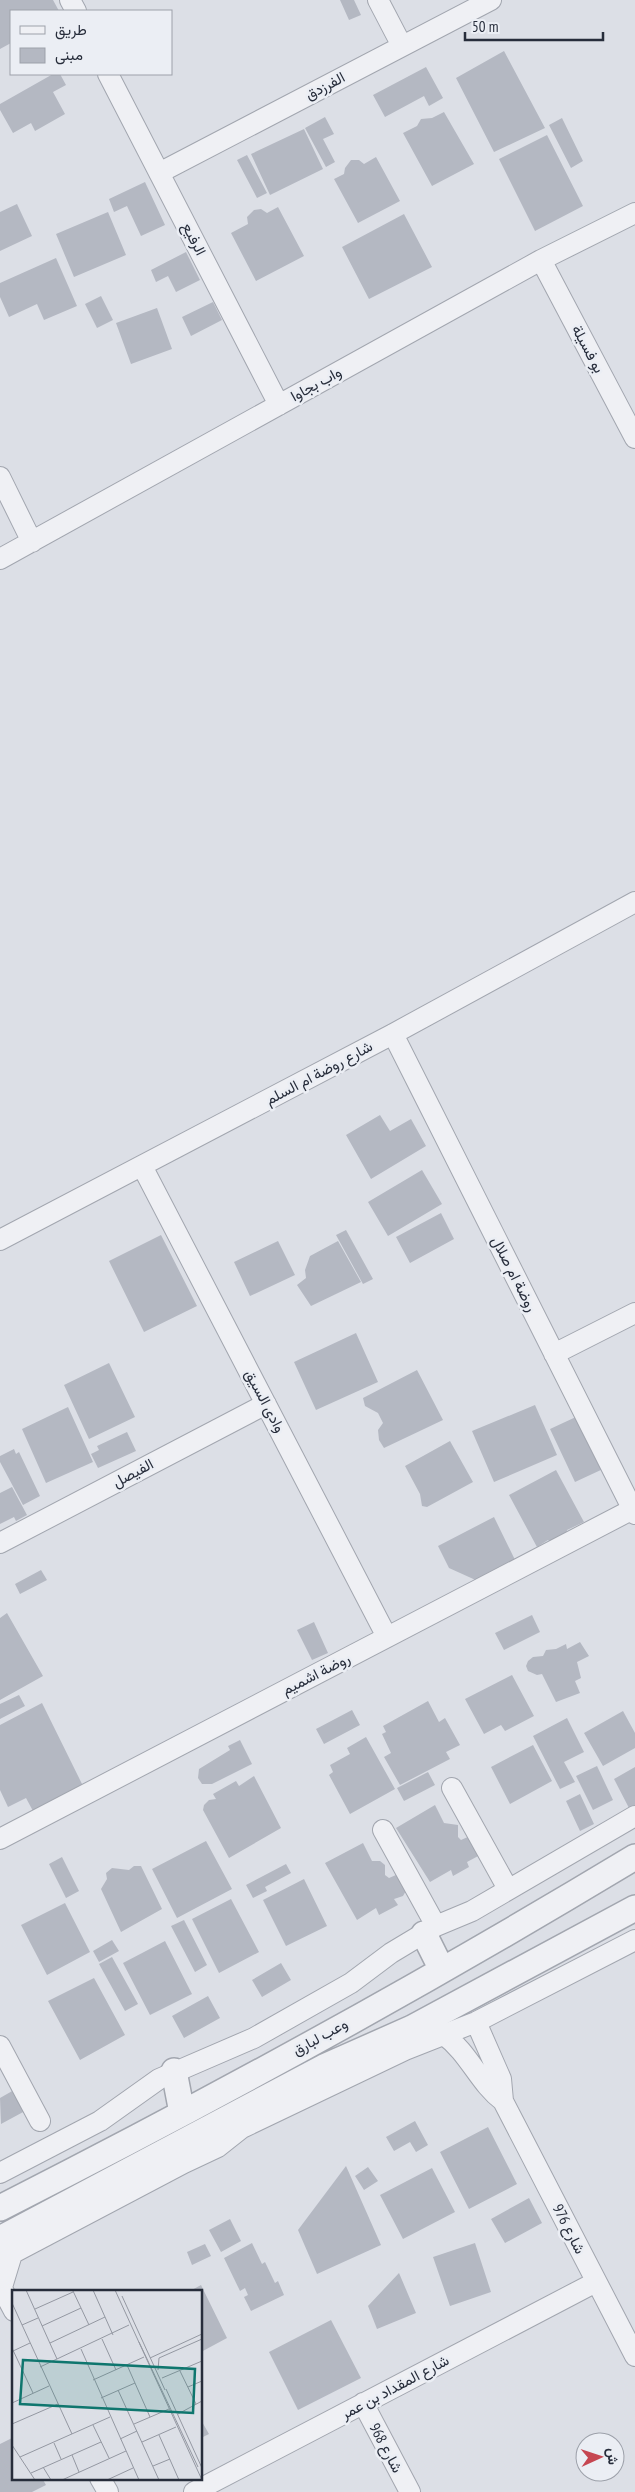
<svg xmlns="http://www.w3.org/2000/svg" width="635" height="2492" viewBox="0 0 635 2492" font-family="'PT Sans Narrow',Vazirmatn,sans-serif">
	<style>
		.building { fill: #b4b8c2 }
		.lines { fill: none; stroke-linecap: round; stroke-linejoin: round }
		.minor-casing { stroke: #a2a6af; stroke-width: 22 }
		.tertiary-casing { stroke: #a2a6af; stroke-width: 28 }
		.minor { stroke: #eff0f4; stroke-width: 20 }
		.tertiary { stroke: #eff0f4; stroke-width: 25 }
		.labels { text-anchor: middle; stroke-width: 5; stroke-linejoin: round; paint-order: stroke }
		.street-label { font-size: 15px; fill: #272d3b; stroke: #ebeef4 }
		.inset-road { fill: none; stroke: #9498a2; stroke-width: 1 }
		.view { fill: #0f766e; fill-opacity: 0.15; stroke: #0f766e; stroke-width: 2.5 }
		.inset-edge { fill: none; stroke: #272d3b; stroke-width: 2.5 }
	</style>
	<rect width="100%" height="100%" fill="#dcdfe6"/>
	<!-- building -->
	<path class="building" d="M0 0H53L59 11H11V43L0 49Z
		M340 0H354L361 15 349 20Z
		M504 51 545 128 494 152 456 78Z
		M426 67 443 98 429 106 424 96 385 117 373 95Z
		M53 74H60L66 85 53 92 65 114 35 131 31 123 13 133 0 110V104Z
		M444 112 474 164 432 186 403 133 417 126 421 119 432 118Z
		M325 117 334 134 323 139 335 162 326 167 305 128Z
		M562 118 583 161 571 168 549 125Z
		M304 129 323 169 270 195 251 154Z
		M547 135 583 206 535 231 499 159Z
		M247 155 267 193 257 198 237 160Z
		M376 157 400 201 358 223 334 179 344 174 345 168 351 160H359L364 164Z
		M145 182 165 225 141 236 127 206 114 212 109 199Z
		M17 204 32 236 0 251V212Z
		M278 207 304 256 256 281 231 233 248 224 247 217 254 210 261 209 267 213Z
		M108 212 126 255 74 277 56 234Z
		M404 214 432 267 369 299 342 247Z
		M186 252 200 280 176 292 168 276 156 282 151 270Z
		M56 258 77 306 44 320 37 304 9 317 0 297V283Z
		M101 296 113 320 97 328 85 304Z
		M213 302 222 320 191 336 182 317Z
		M157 308 172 349 131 364 116 323Z
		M380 1115 390 1131 411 1119 426 1146 371 1179 346 1135Z
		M422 1170 442 1204 388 1236 368 1202Z
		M441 1213 454 1239 410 1263 396 1237Z
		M346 1230 373 1279 363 1284 336 1235Z
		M161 1235 197 1306 144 1332 109 1261Z
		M278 1241 295 1275 250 1296 234 1262Z
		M338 1241 361 1282 311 1306 297 1285 306 1278 305 1270 310 1256Z
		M356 1333 378 1382 316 1410 294 1362Z
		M109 1363 135 1417 89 1439 64 1385Z
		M417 1370 443 1420 384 1448 379 1440 378 1430 383 1423 378 1413 365 1406 363 1398Z
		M535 1405 557 1455 494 1482 472 1431Z
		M68 1407 93 1462 46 1483 22 1429Z
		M578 1416 603 1469 575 1482 550 1429Z
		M127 1432 136 1451 98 1468 91 1454 99 1450 97 1446Z
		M450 1441 473 1482 427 1507 422 1506 420 1494 405 1466Z
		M14 1449 16 1454 19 1452 40 1496 23 1505 0 1462V1456Z
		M556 1470 584 1522 567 1530 566 1536 551 1542 548 1540 537 1547 509 1495Z
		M12 1487 27 1515 16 1521 14 1517 0 1524V1493Z
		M494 1517 517 1564 480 1582 449 1568 438 1546Z
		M41 1570 47 1580 20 1594 15 1584Z
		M7 1613 43 1676 0 1700V1618Z
		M532 1615 540 1632 504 1650 495 1633Z
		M314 1622 328 1653 312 1660 297 1630Z
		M580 1642 589 1656 577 1662 581 1678 575 1681 580 1693 556 1702 542 1674 537 1675 528 1671 526 1666 528 1661 533 1657 543 1656 546 1650 556 1649 566 1644 567 1649Z
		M512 1675 534 1716 505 1731 501 1725 484 1734 465 1699Z
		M19 1695 25 1706 0 1719V1704Z
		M428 1701 439 1722 445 1718 460 1745 446 1752 450 1759 400 1785 384 1757 391 1753 382 1734 386 1732 383 1726Z
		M42 1703 83 1786 33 1811 26 1798 8 1807 0 1790V1725Z
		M352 1710 360 1725 324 1744 316 1729Z
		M623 1711 635 1733V1748L603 1766 584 1733Z
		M567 1718 584 1752 564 1762 575 1782 560 1789 533 1736Z
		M366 1737 395 1789 350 1814 329 1775 333 1772 330 1765 350 1754 347 1748Z
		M240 1740 252 1764 212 1784H202L198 1778 199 1769 230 1750 228 1746Z
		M533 1745 552 1781 510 1804 491 1767Z
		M597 1766 613 1800 593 1810 576 1776Z
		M635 1767V1805L629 1808 614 1779Z
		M428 1772 435 1785 404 1801 397 1788Z
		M254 1776 281 1828 229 1858 203 1810 204 1805 209 1800 216 1799 213 1794 236 1781 239 1786Z
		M580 1794 594 1824 580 1831 566 1801Z
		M435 1805 444 1823 458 1825V1837L461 1840 470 1836 480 1855 467 1862 469 1867 453 1876 451 1870 430 1882 396 1828Z
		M206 1841 232 1889 177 1918 152 1869Z
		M363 1843 372 1861H380L385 1865V1875L389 1878 396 1875 404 1878 407 1889 403 1896 394 1899 398 1905 379 1915 376 1908 357 1920 325 1863Z
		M62 1857 79 1891 66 1898 49 1864Z
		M286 1864 291 1873 265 1887 267 1891 253 1898 246 1885Z
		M134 1866H141L162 1909 121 1932 101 1889 107 1879 106 1873 112 1868 129 1870Z
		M304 1879 327 1926 286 1946 263 1900Z
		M231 1899 259 1952 219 1973 192 1919Z
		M65 1903 90 1952 47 1975 21 1925Z
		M184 1920 207 1965 195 1972 171 1926Z
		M112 1940 119 1951 99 1962 93 1951Z
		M165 1941 192 1994 150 2015 123 1963Z
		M112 1957 138 2004 125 2011 99 1964Z
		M281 1963 291 1980 262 1997 252 1980Z
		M94 1978 125 2035 80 2060 48 2001Z
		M208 1996 220 2018 184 2038 172 2016Z
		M14 2090 25 2111 1 2124 0 2098Z
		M415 2121 428 2145 416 2152 410 2142 394 2151 386 2137Z
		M488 2127 517 2184 469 2209 440 2152Z
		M346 2166 381 2245 317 2274 298 2230Z
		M368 2167 378 2181 364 2190 355 2176Z
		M432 2168 455 2212 403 2239 380 2195Z
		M529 2198 542 2223 505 2243 491 2219Z
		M230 2219 241 2241 221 2252 209 2230Z
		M252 2243 262 2264 265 2262 275 2283 278 2281 284 2295 251 2311 244 2297 248 2295 245 2288 240 2291 224 2258Z
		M475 2243 491 2292 450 2306 433 2257Z
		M205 2244 211 2256 192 2265 187 2252Z
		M399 2273 416 2313 377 2329 368 2306Z
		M201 2285 227 2338 201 2352V2291H190Z
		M331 2320 361 2378 298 2410 269 2352Z
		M201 2420 209 2434 201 2438Z
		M14 2437V2478H42L46 2485 32 2492H0V2444Z"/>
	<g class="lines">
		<defs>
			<path id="minor" d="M70 0 76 11
				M378 0 402 46
				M108 74 279 405
				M159 173 491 0
				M541 260 635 438
				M0 477 32 542
				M0 559 541 260 635 213
				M393 1034 635 1514
				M142 1166 387 1637
				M0 1240 393 1034 635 902
				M554 1354 635 1313
				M0 1543 266 1404
				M452 1788 508 1889
				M383 1830 436 1926
				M0 1839 633 1509
				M476 2022 501 2079 503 2101
				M444 2035C469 2053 479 2083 503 2101L635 2356
				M0 2046 40 2121
				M0 2173 100 2121 159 2079 254 2038 351 1983 391 1953 436 1926 472 1911 635 1816
				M0 2260 184 2163 218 2147 242 2128 405 2050 476 2022 635 1940
				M0 2285 14 2311
				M2 2287 12 2254
				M363 2403 410 2492
				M100 2478 108 2492
				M194 2492 596 2282"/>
			<path id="tertiary" d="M424 1934 442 1970
				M174 2071 182 2113
				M0 2208C215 2099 428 1982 635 1857
				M0 2239 324 2067 412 2028 635 1908"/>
		</defs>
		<!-- minor casing -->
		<use href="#minor" class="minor-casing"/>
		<!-- tertiary casing -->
		<use href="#tertiary" class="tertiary-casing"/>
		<!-- minor -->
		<use href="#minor" class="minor"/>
		<!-- tertiary -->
		<use href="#tertiary" class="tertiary"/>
	</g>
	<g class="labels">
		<!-- street labels -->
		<g class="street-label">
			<text transform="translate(325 86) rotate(-28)" y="5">الفرزدق</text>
			<text transform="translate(194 239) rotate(63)" y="5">الرفيع</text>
			<text transform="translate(588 349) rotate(62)" y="5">بو فسيلة</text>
			<text transform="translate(316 384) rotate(-29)" y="5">واب بجاوا</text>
			<text transform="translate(319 1073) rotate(-28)" y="5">شارع روضة ام السلم</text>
			<text transform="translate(514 1274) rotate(63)" y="5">روضة ام صلال</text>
			<text transform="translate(265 1401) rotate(62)" y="5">وادى السيق</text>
			<text transform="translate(133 1473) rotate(-28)" y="5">الفيصل</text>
			<text transform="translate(316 1674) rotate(-27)" y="5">روضة اشميم</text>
			<text transform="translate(320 2037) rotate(-29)" y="5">وعب لبارق</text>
			<text transform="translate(569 2229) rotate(63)" y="5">شارع 976</text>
			<text transform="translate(395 2387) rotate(-28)" y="5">شارع المقداد بن عمر</text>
			<text transform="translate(386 2448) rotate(62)" y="5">شارع 968</text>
		</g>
	</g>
	<!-- overview -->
	<g transform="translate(12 2290)">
		<rect width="190" height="190" fill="#dcdfe6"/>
		<path class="inset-road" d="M14 0 45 69M81 0 101 45M103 0 190 190M61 1 77 35M110 6 153 100M0 13 60 144M23 19 61 2M10 35 26 28M30 36 69 18M90 49 104 80M127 52 186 177M38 53 93 27M0 58 21 103M69 59 127 190M1 61 18 53M138 68 190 44M115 75 138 127M28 77 117 35M146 80 147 68 190 49M168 81 184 114M150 88 190 71M81 90 132 67M176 97 190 91M154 99 190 178M106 100 147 190M89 108 123 93M0 113 37 96M166 124 190 111M0 134 46 114M122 134 157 119M81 135 97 168M147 145 167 190M108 149 125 141M130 152 164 137M42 153 49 169M0 155 23 190M60 165 67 182M8 167 98 127M141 176 158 169M31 177 39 190M19 183 89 152M50 190 114 161M95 190 121 178"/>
		<path class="view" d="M11 70 183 79 181 123 8 114Z"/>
		<rect width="190" height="190" class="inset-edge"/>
	</g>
	<!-- legend -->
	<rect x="10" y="10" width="162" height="65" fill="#ebeef4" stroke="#9da1aa"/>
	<rect x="20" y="26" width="25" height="8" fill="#eff0f4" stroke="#9da1aa"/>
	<text x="55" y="35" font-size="15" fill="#272d3b">طريق</text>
	<rect x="20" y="48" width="25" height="15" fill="#b4b8c2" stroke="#9da1aa"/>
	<text x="55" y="60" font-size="15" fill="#272d3b">مبنى</text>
	<!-- north arrow -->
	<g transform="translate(600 2457) rotate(87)"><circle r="24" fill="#ebeef4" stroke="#9da1aa"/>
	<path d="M0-4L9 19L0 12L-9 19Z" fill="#c64651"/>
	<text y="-8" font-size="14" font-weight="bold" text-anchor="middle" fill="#272d3b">ش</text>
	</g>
	<!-- scale -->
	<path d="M465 32v8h138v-8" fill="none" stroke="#272d3b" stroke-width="2.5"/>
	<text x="472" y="32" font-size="15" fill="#272d3b" stroke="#ebeef4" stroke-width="4" paint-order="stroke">50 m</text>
</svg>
